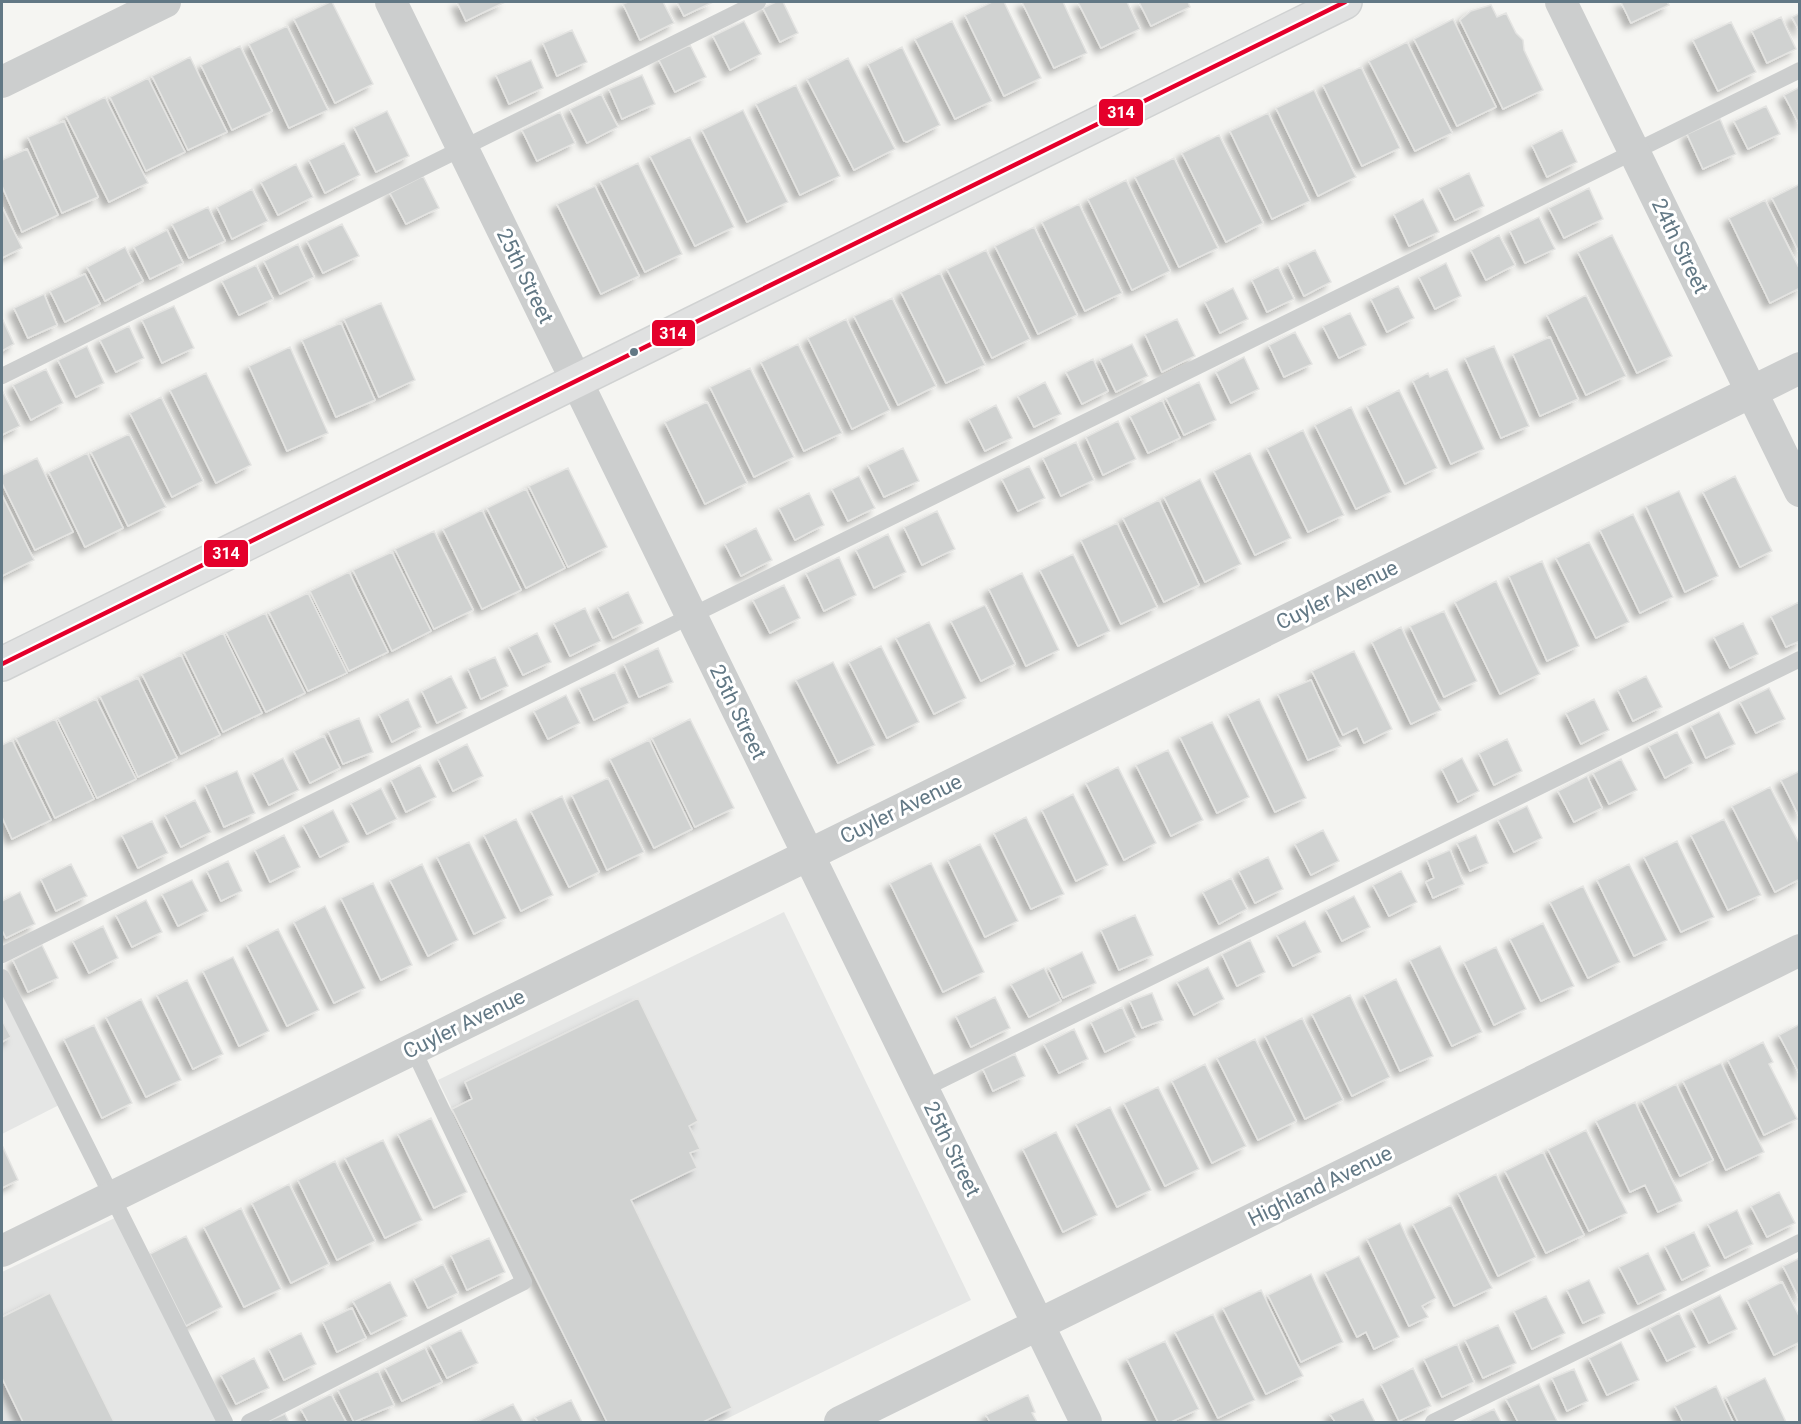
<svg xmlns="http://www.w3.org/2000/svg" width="1801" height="1424" viewBox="0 0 1801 1424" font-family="Roboto,sans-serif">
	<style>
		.built { fill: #e5e6e5 }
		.building { fill: #d0d2d1; stroke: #e4e4e2; stroke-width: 1.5; filter: url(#shadow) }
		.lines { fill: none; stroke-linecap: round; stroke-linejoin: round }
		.secondary-casing { stroke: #d0d2d2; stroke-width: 36 }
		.lane { stroke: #cccece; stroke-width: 16 }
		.street { stroke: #cccece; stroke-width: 32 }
		.secondary { stroke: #e0e1e1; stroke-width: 33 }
		.bus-1-casing { stroke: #fff; stroke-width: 9 }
		.bus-1 { stroke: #e4002b; stroke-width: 4.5 }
		.bus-dot { fill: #627885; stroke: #fff; stroke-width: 2 }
		.labels { text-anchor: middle; stroke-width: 6; stroke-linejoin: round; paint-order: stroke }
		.street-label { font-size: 21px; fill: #627885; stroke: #fff }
		.line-badge { stroke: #fff; stroke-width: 2 }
		.badge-label { font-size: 16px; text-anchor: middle; font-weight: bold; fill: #fff }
	</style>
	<defs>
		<filter id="shadow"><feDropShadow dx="-5.5" dy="5.5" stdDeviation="3" flood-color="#0004"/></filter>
	</defs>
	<rect width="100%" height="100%" fill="#f5f5f2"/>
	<!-- built -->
	<path class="built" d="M784 912 971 1300 720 1422H605L438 1080Z
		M2 977 65 1102 2 1134Z
		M121 1215 223 1422H2V1272Z"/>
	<!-- building -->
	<path class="building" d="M330 2H332L373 84 335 103 294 19Z
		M457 2H505L466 21Z
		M628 2H663L674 23 640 40 623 4Z
		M677 2H713L684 16Z
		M776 2H783L798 33 780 42 763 8Z
		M992 2H1004L1041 78 1004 96 965 15Z
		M1022 2H1063L1087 53 1054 68Z
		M1078 2H1127L1140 29 1101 48Z
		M1139 2H1188L1190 7 1151 26Z
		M1621 2H1667L1669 5 1631 23Z
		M1491 5 1497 17 1506 13 1516 33 1523 40 1524 50 1543 90 1503 109 1460 20 1471 11Z
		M1800 13V32L1792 17Z
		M1781 17 1796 49 1767 63 1752 31Z
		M1453 19 1496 107 1457 126 1414 39Z
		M744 21 761 54 730 70 713 36Z
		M952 21 992 101 955 119 915 39Z
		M1731 22 1756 72 1718 91 1693 40Z
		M287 26 328 110 289 128 249 44Z
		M572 30 587 62 557 76 543 43Z
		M1407 42 1452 133 1415 151 1369 61Z
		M690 45 706 77 675 92 659 60Z
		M240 46 272 111 232 130 201 65Z
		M902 47 940 125 907 142 904 141 868 64Z
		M190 57 227 132 188 150 152 76Z
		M848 58 895 149 854 170 807 79Z
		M531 60 543 88 509 104 496 75Z
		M1361 67 1400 148 1362 166 1323 85Z
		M642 75 655 104 622 119 609 89Z
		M148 78 185 152 146 171 110 97Z
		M796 85 840 176 800 195 756 104Z
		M1800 87V126L1784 95Z
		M1314 90 1356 177 1318 196 1276 108Z
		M601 94 618 127 587 143 570 109Z
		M105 97 148 183 109 202 66 116Z
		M1766 106 1780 134 1748 149 1734 121Z
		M743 110 788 202 747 222 702 130Z
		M387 111 409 156 376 172 354 127Z
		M560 112 575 143 537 161 522 130Z
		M1268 113 1310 201 1272 219 1230 131Z
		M1720 119 1736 154 1703 169 1687 134Z
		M64 121 98 197 62 213 28 137Z
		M1562 130 1577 162 1547 177 1532 145Z
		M1219 135 1263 223 1226 242 1182 153Z
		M690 137 734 227 695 246 650 156Z
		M344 143 360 175 325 193 309 160Z
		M27 149 58 215 22 232 2 186V160Z
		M1174 158 1218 248 1179 267 1135 177Z
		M638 163 682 254 645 272 600 181Z
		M296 164 313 197 278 215 261 182Z
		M1469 173 1484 206 1455 220 1439 188Z
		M423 176 439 208 406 224 390 193Z
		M1126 180 1170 271 1132 290 1088 199Z
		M1800 184V254L1772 198Z
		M595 186 639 276 601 294 557 204Z
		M1589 188 1603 219 1564 238 1549 208Z
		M252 189 268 221 232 239 217 207Z
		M1423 199 1439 232 1409 246 1394 214Z
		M1765 200 1800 270V288L1770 303 1729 218Z
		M1079 204 1122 293 1085 311 1042 222Z
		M2 207 22 248 2 258Z
		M208 207 225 241 189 258 172 224Z
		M1539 217 1555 249 1525 263 1510 231Z
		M342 224 359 256 323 273 307 241Z
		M1034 227 1077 315 1038 334 995 246Z
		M167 230 183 263 150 279 134 247Z
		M1499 235 1515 265 1486 280 1471 250Z
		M1612 235 1672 356 1637 373 1578 252Z
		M298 244 314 277 280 294 264 261Z
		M125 247 143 281 105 301 87 267Z
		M986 250 1030 339 992 358 947 269Z
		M1315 250 1331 282 1304 296 1288 263Z
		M1446 263 1461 296 1435 309 1419 277Z
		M256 265 273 299 239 315 222 281Z
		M1278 267 1294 299 1267 312 1252 280Z
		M940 273 985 365 946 383 901 292Z
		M85 274 100 304 65 322 50 291Z
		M1398 286 1414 318 1387 332 1371 299Z
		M1233 288 1248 319 1220 333 1205 302Z
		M44 294 57 325 28 338 14 308Z
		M1586 295 1626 376 1586 395 1547 315Z
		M892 298 936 386 898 405 854 316Z
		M381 303 415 380 379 397 344 319Z
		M174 306 194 348 162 363 142 320Z
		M1350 313 1366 345 1339 358 1323 326Z
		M2 318 14 344 2 351Z
		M846 319 890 410 852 429 808 338Z
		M1177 319 1195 356 1162 372 1145 334Z
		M341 323 375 400 336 417 302 340Z
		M129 326 144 358 116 372 100 340Z
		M1295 332 1312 364 1284 377 1269 345Z
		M1550 337 1578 399 1540 416 1513 354Z
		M798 344 842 433 804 451 761 362Z
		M1132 344 1148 376 1116 392 1100 359Z
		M87 346 104 383 76 397 58 360Z
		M1494 346 1529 426 1501 438 1465 358Z
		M290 347 328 433 287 451 249 366Z
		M1244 357 1259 389 1231 403 1216 372Z
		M1093 359 1108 391 1082 404 1066 372Z
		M750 368 794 457 754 477 710 387Z
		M46 369 63 403 31 420 13 385Z
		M1447 369 1484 449 1451 464 1413 381 1428 373 1430 377Z
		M206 373 251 465 216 483 170 390Z
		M1045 382 1061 414 1034 427 1018 396Z
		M1199 382 1216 420 1184 435 1166 398Z
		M2 390 20 426 2 435Z
		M1399 390 1437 468 1405 484 1367 406Z
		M161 397 203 481 172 497 130 413Z
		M1162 400 1180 438 1148 453 1130 416Z
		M707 402 747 483 705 504 665 422Z
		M996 405 1012 438 985 451 969 419Z
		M1351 407 1391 492 1356 509 1315 425Z
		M1118 421 1136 459 1103 475 1086 437Z
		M1303 430 1344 515 1308 532 1267 448Z
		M129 434 166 507 128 526 91 452Z
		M1076 442 1094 480 1061 496 1043 458Z
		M903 448 919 481 884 497 868 465Z
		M87 453 123 528 85 547 49 472Z
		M1250 453 1291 538 1255 555 1214 471Z
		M37 458 73 532 35 550 2 483V475Z
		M1029 466 1045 498 1018 511 1002 479Z
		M568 468 607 547 568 567 529 486Z
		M859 476 875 508 848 521 832 489Z
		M1735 476 1772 551 1740 567 1703 492Z
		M1200 479 1241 564 1205 582 1164 497Z
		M526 489 565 568 526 588 487 508Z
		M1679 491 1718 576 1685 592 1646 506Z
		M809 493 824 525 795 540 779 508Z
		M2 495 34 560 2 576Z
		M1159 500 1199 585 1164 602 1123 518Z
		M482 510 521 590 482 609 443 529Z
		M937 511 955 549 922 565 904 527Z
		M1633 514 1673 597 1640 613 1600 530Z
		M1117 523 1157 607 1121 624 1081 540Z
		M756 528 772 560 741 576 725 544Z
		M434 531 473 610 434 629 395 549Z
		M888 534 906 572 874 588 856 550Z
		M1589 542 1629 622 1596 638 1556 558Z
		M392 552 431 631 392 651 353 570Z
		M1073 554 1110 631 1078 646 1040 570Z
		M839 557 856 595 824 611 806 573Z
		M1542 561 1579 646 1547 661 1509 576Z
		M349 572 388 652 349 671 310 591Z
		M1022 573 1059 650 1026 666 989 589Z
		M1496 581 1540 674 1500 694 1455 602Z
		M784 585 800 618 770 633 753 600Z
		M628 592 643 623 613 638 598 607Z
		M308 593 347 673 308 691 269 612Z
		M1799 602 1800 641 1786 647 1771 616Z
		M985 605 1015 664 981 681 951 621Z
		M585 608 601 641 570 656 554 623Z
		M1444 611 1477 681 1444 697 1410 626Z
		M265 613 305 693 266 712 226 632Z
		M929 622 966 698 934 714 896 638Z
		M1743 623 1758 654 1730 668 1714 637Z
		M1401 627 1441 710 1411 724 1372 642Z
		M223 633 262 713 223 732 184 652Z
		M537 633 551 662 523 675 509 647Z
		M881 646 919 722 887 738 849 662Z
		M658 648 673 682 639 697 624 664Z
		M1354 651 1392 729 1364 743 1357 728 1343 735 1312 671Z
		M181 655 220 735 181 754 142 674Z
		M495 657 508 686 481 699 468 669Z
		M833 662 875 745 838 763 796 680Z
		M615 672 629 703 594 720 579 688Z
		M451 676 467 708 437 723 422 691Z
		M1646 676 1662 707 1633 721 1618 690Z
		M138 678 177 758 138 777 100 696Z
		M1311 680 1341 746 1308 760 1278 694Z
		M1769 688 1785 719 1756 733 1740 702Z
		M566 695 580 723 548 739 534 711Z
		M96 699 136 779 97 798 58 718Z
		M408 699 421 727 392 742 379 714Z
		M1259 699 1306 798 1275 812 1228 714Z
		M1594 699 1609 730 1581 744 1566 713Z
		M1719 712 1735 744 1706 758 1691 726Z
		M359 718 373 752 343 764 328 731Z
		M55 719 94 799 55 818 16 738Z
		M690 719 734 808 695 827 652 738Z
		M1212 722 1249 797 1217 813 1180 737Z
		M1677 732 1693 763 1665 778 1649 746Z
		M324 736 340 768 310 783 294 751Z
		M1507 739 1522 771 1494 785 1479 753Z
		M12 740 51 820 12 839 2 817V745Z
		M649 740 692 829 654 848 610 759Z
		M467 744 483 776 453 791 438 759Z
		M1168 750 1203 820 1171 836 1136 765Z
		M283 758 299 790 269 805 253 773Z
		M1462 758 1479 791 1458 802 1442 769Z
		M1621 759 1637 790 1609 804 1593 773Z
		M420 765 436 797 406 812 391 780Z
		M1118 767 1156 843 1124 860 1086 783Z
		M237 771 255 813 224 827 205 785Z
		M1800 771V818L1781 780Z
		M1587 776 1602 808 1574 822 1558 791Z
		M608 778 644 852 607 870 572 795Z
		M1770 787 1800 845V879L1775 892 1732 806Z
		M381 788 397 819 367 834 351 803Z
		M1073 794 1108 865 1076 881 1042 810Z
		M562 796 599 872 569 887 531 811Z
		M195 800 211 832 181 847 165 815Z
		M1527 806 1542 838 1514 852 1498 820Z
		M333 810 349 842 320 857 303 825Z
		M1026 817 1064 894 1031 909 994 833Z
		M516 819 553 895 521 911 484 835Z
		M1724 819 1761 895 1728 910 1691 835Z
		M152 821 168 853 138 868 122 835Z
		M1323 830 1339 861 1311 875 1295 844Z
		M284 835 300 867 270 882 255 850Z
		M1476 835 1488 863 1470 871 1457 843Z
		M1677 841 1714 917 1681 932 1644 857Z
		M469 842 506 918 474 934 437 857Z
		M980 844 1018 921 985 937 948 860Z
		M1450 850 1464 884 1433 898 1426 882 1434 878 1427 860Z
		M1268 857 1283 889 1255 903 1239 871Z
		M228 861 242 891 221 901 207 871Z
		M931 863 984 972 943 992 890 883Z
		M71 864 87 896 56 911 41 879Z
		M422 864 458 940 428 956 390 880Z
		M1629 864 1667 940 1634 956 1597 880Z
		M1401 871 1417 902 1389 916 1373 885Z
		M1231 878 1247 909 1219 924 1203 892Z
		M192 880 208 911 178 926 162 894Z
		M373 883 412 965 381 980 341 898Z
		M1583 886 1620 962 1588 978 1550 902Z
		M20 892 35 924 6 938 2 930V901Z
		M1354 896 1370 927 1342 941 1326 910Z
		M146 900 162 932 132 947 116 915Z
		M325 906 365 988 334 1003 294 922Z
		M1135 915 1153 955 1119 970 1101 930Z
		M1305 921 1321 952 1293 966 1277 935Z
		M1543 923 1574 986 1541 1001 1510 939Z
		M103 926 118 958 89 973 73 941Z
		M278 929 319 1010 287 1026 247 945Z
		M1250 940 1265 972 1237 986 1222 954Z
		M42 945 58 978 28 992 13 960Z
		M1440 946 1482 1032 1452 1046 1410 960Z
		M1496 947 1526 1009 1494 1025 1464 962Z
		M1082 952 1096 983 1063 998 1049 968Z
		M233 957 269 1031 239 1046 203 971Z
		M1208 967 1224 999 1194 1015 1177 982Z
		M1044 968 1061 1001 1029 1017 1011 984Z
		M1396 979 1433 1056 1400 1071 1364 995Z
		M187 980 223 1054 193 1069 157 995Z
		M1152 993 1163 1020 1142 1028 1130 1001Z
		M1350 995 1390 1077 1352 1096 1312 1014Z
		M995 997 1010 1028 971 1047 956 1016Z
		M638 998 698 1121 689 1126 700 1149 690 1153 697 1168 631 1200 732 1408 703 1422H607L452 1109 472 1099 465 1082Z
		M141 999 181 1080 146 1097 106 1017Z
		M1122 1007 1136 1037 1105 1052 1091 1022Z
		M1302 1018 1343 1100 1305 1119 1265 1036Z
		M2 1020 11 1037 2 1042Z
		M1800 1024V1075L1779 1035Z
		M94 1025 132 1103 102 1118 64 1039Z
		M1074 1029 1088 1059 1059 1073 1044 1044Z
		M1255 1039 1296 1121 1258 1140 1217 1058Z
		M1763 1042 1773 1062 1769 1064 1797 1119 1764 1135 1728 1060Z
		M1015 1054 1025 1076 993 1091 983 1069Z
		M1721 1063 1764 1152 1726 1170 1683 1081Z
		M1205 1064 1246 1146 1212 1163 1172 1081Z
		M1676 1084 1713 1160 1680 1176 1642 1101Z
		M1158 1087 1199 1169 1165 1186 1124 1103Z
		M1635 1102 1682 1201 1658 1212 1645 1185 1630 1192 1596 1121Z
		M1110 1107 1151 1190 1117 1207 1076 1124Z
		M431 1118 467 1192 434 1208 398 1134Z
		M1586 1130 1627 1213 1589 1231 1548 1149Z
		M1056 1132 1097 1215 1063 1232 1023 1149Z
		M383 1140 422 1220 385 1238 345 1158Z
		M2 1145 18 1180 2 1188Z
		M1543 1152 1584 1235 1546 1253 1505 1171Z
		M335 1161 375 1241 337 1260 298 1180Z
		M1496 1174 1536 1257 1498 1276 1458 1193Z
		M289 1184 329 1264 291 1283 252 1203Z
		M1779 1192 1795 1223 1767 1237 1751 1206Z
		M1451 1205 1492 1288 1454 1306 1413 1224Z
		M241 1208 281 1289 244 1307 204 1227Z
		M1737 1210 1753 1244 1725 1258 1708 1224Z
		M1400 1223 1436 1298 1422 1306 1428 1317 1409 1326 1367 1239Z
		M1694 1232 1710 1266 1682 1280 1665 1246Z
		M186 1236 222 1307 186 1326 150 1254Z
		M489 1238 505 1272 467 1290 451 1255Z
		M1648 1253 1666 1290 1638 1304 1619 1267Z
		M1359 1256 1399 1337 1374 1349 1366 1332 1357 1337 1325 1272Z
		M1800 1258V1300L1783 1266Z
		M443 1264 458 1293 428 1308 414 1279Z
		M1311 1274 1343 1342 1301 1362 1268 1295Z
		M1589 1280 1605 1313 1583 1323 1567 1290Z
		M390 1282 407 1316 371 1334 353 1301Z
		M1782 1282 1800 1318V1342L1774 1355 1747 1300Z
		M1261 1290 1303 1376 1266 1394 1223 1308Z
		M50 1293 114 1422H23L2 1378V1317Z
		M1720 1295 1737 1329 1709 1343 1692 1309Z
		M1546 1296 1565 1333 1532 1349 1514 1311Z
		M352 1308 366 1338 337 1352 323 1322Z
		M1679 1313 1696 1347 1667 1361 1650 1328Z
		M1213 1314 1255 1400 1218 1418 1175 1332Z
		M1498 1325 1516 1363 1483 1378 1465 1340Z
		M461 1330 478 1363 447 1378 430 1345Z
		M301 1333 316 1364 284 1380 269 1349Z
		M1165 1341 1199 1409 1171 1422H1158L1127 1359Z
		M1621 1342 1639 1380 1607 1395 1589 1358Z
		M1457 1344 1474 1382 1442 1397 1424 1359Z
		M425 1348 442 1382 402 1401 385 1368Z
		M254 1358 269 1388 236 1404 221 1375Z
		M1413 1368 1431 1406 1399 1421 1381 1384Z
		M1574 1369 1588 1401 1567 1411 1552 1378Z
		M378 1371 394 1405 354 1422 338 1390Z
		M1765 1378 1786 1422H1738L1726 1397Z
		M1539 1384 1557 1421 1518 1422 1506 1399Z
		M1716 1386 1733 1422H1683L1675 1406Z
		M331 1394 346 1422H308L301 1409Z
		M1028 1395 1035 1412 1032 1413 1037 1422H990L986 1415Z
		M1363 1399 1375 1422H1335L1330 1414Z
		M571 1400 582 1422H538L535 1417Z
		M513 1404 523 1422H476Z
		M1494 1409 1501 1422H1466Z
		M285 1414 289 1422H266Z"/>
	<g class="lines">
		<defs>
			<path id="secondary" d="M2 664 1345 2"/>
		</defs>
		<!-- secondary casing -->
		<use href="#secondary" class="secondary-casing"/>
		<!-- lane -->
		<path class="lane" d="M2 376 758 2
			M2 955 1800 70
			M2 977 225 1422
			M923 1089 1800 659
			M249 1422 524 1282 413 1049
			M1433 1422 1800 1242"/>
		<!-- street -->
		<path class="street" d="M391 2 1086 1422
			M1561 2 1800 491
			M2 82 165 2
			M2 1251 1800 368
			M840 1422 1800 950"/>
		<!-- secondary -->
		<use href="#secondary" class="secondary"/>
		<defs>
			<path id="bus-1" d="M2 664 1345 2"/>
		</defs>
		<!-- bus-1 casing -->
		<use href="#bus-1" class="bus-1-casing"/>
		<!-- bus-1 -->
		<use href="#bus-1" class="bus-1"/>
	</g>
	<!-- markers -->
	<circle class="bus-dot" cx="634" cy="352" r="5"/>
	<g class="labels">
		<!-- street labels -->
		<g class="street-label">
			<text transform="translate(1680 246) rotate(64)" y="7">24th Street</text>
			<text transform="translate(525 276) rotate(64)" y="7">25th Street</text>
			<text transform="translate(1337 595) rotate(-26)" y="7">Cuyler Avenue</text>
			<text transform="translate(738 712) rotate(64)" y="7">25th Street</text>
			<text transform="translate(901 809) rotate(-26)" y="7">Cuyler Avenue</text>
			<text transform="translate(464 1024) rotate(-26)" y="7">Cuyler Avenue</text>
			<text transform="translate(952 1149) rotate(64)" y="7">25th Street</text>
			<text transform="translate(1320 1186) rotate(-26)" y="7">Highland Avenue</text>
		</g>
	</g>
	<g class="line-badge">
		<rect x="1098" y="98" width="46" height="29" rx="6" fill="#e4002b"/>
		<rect x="651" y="319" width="45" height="28" rx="6" fill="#e4002b"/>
		<rect x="203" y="539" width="46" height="29" rx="6" fill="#e4002b"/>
	</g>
	<g class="badge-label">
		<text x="1121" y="118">314</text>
		<text x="673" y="339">314</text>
		<text x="226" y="559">314</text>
	</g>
	<!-- border -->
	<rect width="1801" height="1424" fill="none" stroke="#627885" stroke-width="6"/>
</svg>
